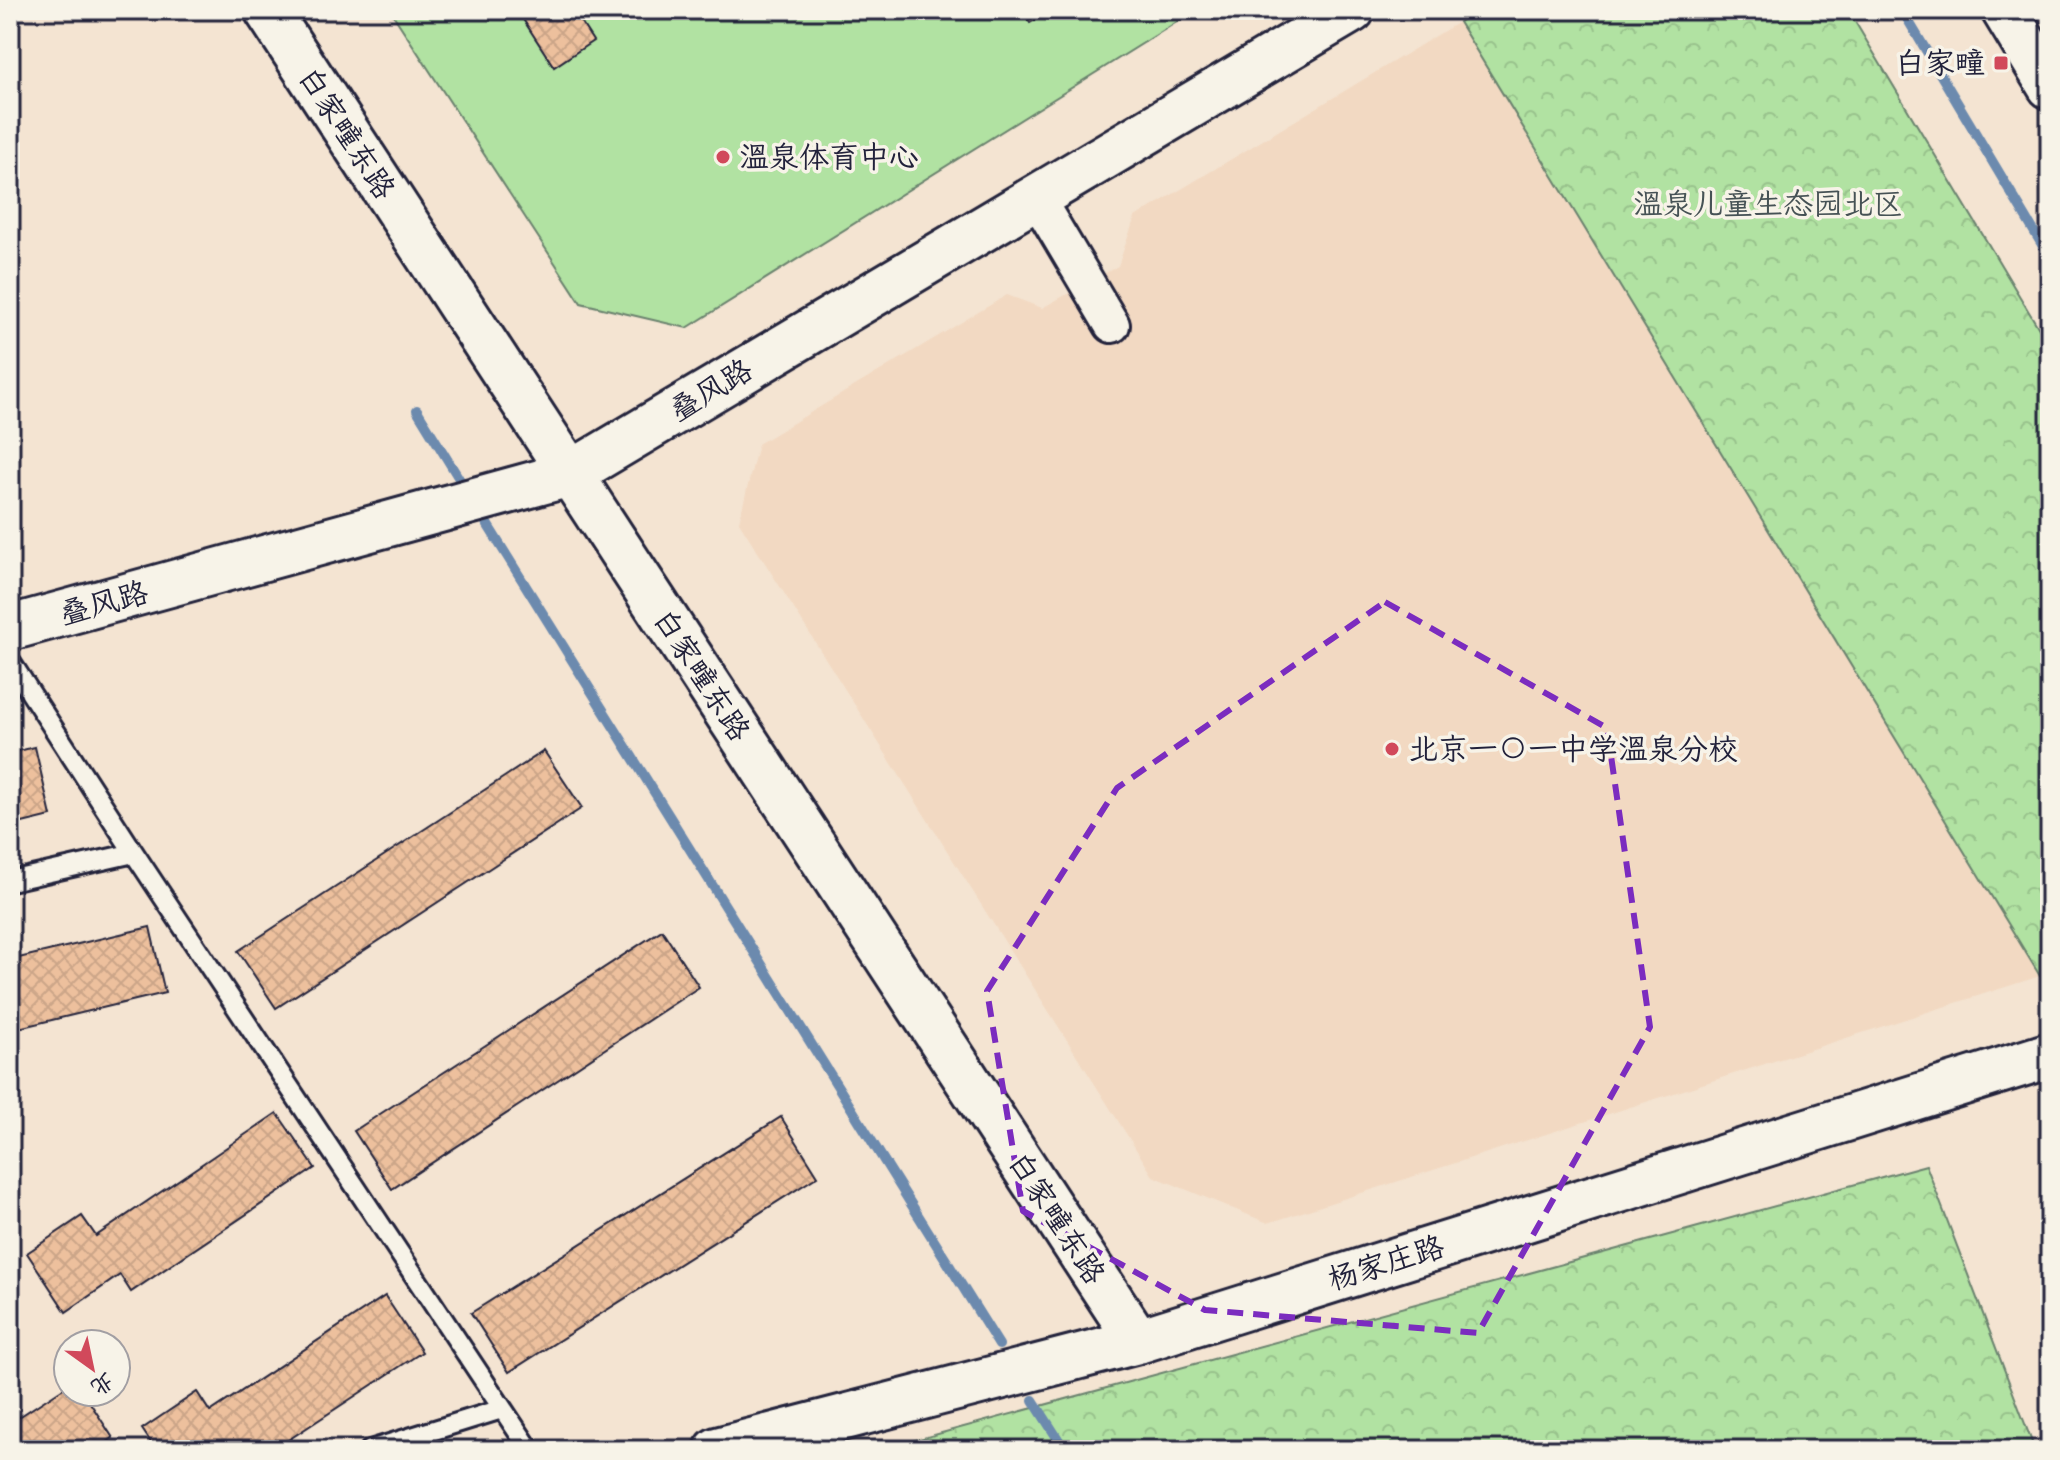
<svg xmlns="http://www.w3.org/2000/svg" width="2060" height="1460" viewBox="0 0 2060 1460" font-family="'Architects Daughter','LXGW WenKai TC',sans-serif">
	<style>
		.built { fill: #f2d9c2 }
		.park { fill: url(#park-crowns); stroke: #6a826e; stroke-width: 2 }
		.pitch { fill: #b1e2a2; stroke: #6a826e; stroke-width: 2 }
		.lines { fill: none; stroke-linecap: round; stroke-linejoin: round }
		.stream { stroke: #6c8aae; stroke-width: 10 }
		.building { fill: url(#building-cross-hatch); stroke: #22223b; stroke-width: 2 }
		.lane-casing { stroke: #22223b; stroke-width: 24 }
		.street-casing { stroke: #22223b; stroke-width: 40 }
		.secondary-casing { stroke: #22223b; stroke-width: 50 }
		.lane { stroke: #f7f3e8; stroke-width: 18 }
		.street { stroke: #f7f3e8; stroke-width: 34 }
		.secondary { stroke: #f7f3e8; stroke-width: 44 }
		.marked { fill: none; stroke: #7b2cbf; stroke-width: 6; stroke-dasharray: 16 10; stroke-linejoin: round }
		.poi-dot { fill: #d1495b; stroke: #f7f3e8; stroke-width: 3 }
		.labels { text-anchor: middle; stroke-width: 7; stroke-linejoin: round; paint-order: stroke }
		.poi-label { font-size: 30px; fill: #22223b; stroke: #f7f3e8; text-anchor: start }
		.street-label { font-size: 30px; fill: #22223b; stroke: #f7f3e8 }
		.park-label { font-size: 30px; fill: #465255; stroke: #f7f3e8 }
	</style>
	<defs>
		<pattern id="park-crowns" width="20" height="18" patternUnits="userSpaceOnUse" patternTransform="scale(2)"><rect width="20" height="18" fill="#b1e2a2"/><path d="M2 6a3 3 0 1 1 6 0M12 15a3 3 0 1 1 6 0" fill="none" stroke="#98c28c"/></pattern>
		<pattern id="building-cross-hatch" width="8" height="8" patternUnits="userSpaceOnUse" patternTransform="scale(2)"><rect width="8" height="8" fill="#edc09d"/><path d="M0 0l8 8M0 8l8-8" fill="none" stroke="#cba588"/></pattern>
	</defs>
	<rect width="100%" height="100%" fill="#f4e4d2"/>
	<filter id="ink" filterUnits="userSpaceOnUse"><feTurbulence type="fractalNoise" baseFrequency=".0125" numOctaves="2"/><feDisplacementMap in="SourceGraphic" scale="16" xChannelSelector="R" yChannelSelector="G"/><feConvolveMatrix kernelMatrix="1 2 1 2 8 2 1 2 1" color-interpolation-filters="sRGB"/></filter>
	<g filter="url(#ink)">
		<!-- built -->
		<path class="built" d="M1459 22 2040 976 1268 1223 1153 1176 739 522 758 444 1007 295 1042 308 1118 266 1135 217Z"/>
		<!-- park -->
		<path class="park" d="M1479 10H1848L2050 347V972L2040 976 1459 22Z
			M1926 1165 2035 1450H879Z"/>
		<!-- pitch -->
		<path class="pitch" d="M390 10H1196L687 328 581 303Z"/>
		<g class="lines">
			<!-- stream -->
			<path class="stream" d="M1902 10 2050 258
				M417 410 466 490
				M479 511 999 1345
				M1033 1400 1065 1450"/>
		</g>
		<!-- building -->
		<path class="building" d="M517 10H573L593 41 554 67Z
			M1022 10H1052L1030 23Z
			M35 747 51 816 10 826V753Z
			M544 751 582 808 276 1008 238 951Z
			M150 927 165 993 10 1030V960Z
			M662 930 699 987 392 1189 354 1131Z
			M277 1113 315 1168 131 1292 120 1275 66 1312 27 1253 82 1216 96 1236Z
			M781 1117 818 1176 509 1372 471 1313Z
			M385 1296 422 1352 273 1450H156L142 1429 197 1392 210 1412Z
			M68 1385V1392H83L113 1438 95 1450H10V1423Z"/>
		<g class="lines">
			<defs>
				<path id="lane" d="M10 661 134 853 530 1450
					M10 881 134 853
					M370 1450 502 1409"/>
				<path id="street" d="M1036 197 1112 325"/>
				<path id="secondary" d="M267 10 1138 1341
					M2004 10 2050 86
					M10 628 570 474 1352 10
					M717 1450 1138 1341 2050 1055"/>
			</defs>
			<!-- lane casing -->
			<use href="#lane" class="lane-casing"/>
			<!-- street casing -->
			<use href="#street" class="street-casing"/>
			<!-- secondary casing -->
			<use href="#secondary" class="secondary-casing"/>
			<!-- lane -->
			<use href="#lane" class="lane"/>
			<!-- street -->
			<use href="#street" class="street"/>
			<!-- secondary -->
			<use href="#secondary" class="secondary"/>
		</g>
	</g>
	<!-- marked area -->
	<path class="marked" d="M1385 602 1607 728 1650 1027 1478 1333 1205 1310 1023 1211 987 991 1117 788Z"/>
	<!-- markers -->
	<g class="poi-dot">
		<rect x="1993" y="55" width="16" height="16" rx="4"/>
		<circle cx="723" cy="157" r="8"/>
		<circle cx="1392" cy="749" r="8"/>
	</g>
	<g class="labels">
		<!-- poi labels -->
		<g class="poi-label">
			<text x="1985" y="73" text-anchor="end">白家疃</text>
			<text x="739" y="167">温泉体育中心</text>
			<text x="1408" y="759">北京一〇一中学温泉分校</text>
		</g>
		<!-- street labels -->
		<g class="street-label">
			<text transform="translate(347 133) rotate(57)" y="10">白家疃东路</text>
			<text transform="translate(711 390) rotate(-31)" y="10">叠风路</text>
			<text transform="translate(104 603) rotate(-15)" y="10">叠风路</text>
			<text transform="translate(702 675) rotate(57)" y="10">白家疃东路</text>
			<text transform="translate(1057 1218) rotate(57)" y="10">白家疃东路</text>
			<text transform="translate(1386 1263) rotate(-17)" y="10">杨家庄路</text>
		</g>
		<!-- park labels -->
		<g class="park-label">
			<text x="1768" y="214">温泉儿童生态园北区</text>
		</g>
	</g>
	<!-- margin -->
	<rect width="2060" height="1460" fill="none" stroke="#f7f3e8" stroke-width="40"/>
	<rect x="20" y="20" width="2020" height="1420" fill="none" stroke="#22223b" stroke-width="3" filter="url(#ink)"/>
	<!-- north arrow -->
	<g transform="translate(92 1368) rotate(147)"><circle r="38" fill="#f7f3e8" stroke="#a29fa3" stroke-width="2"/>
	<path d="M0-6L14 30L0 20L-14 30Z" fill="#d1495b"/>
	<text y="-12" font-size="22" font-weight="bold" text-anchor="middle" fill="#22223b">北</text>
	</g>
</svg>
